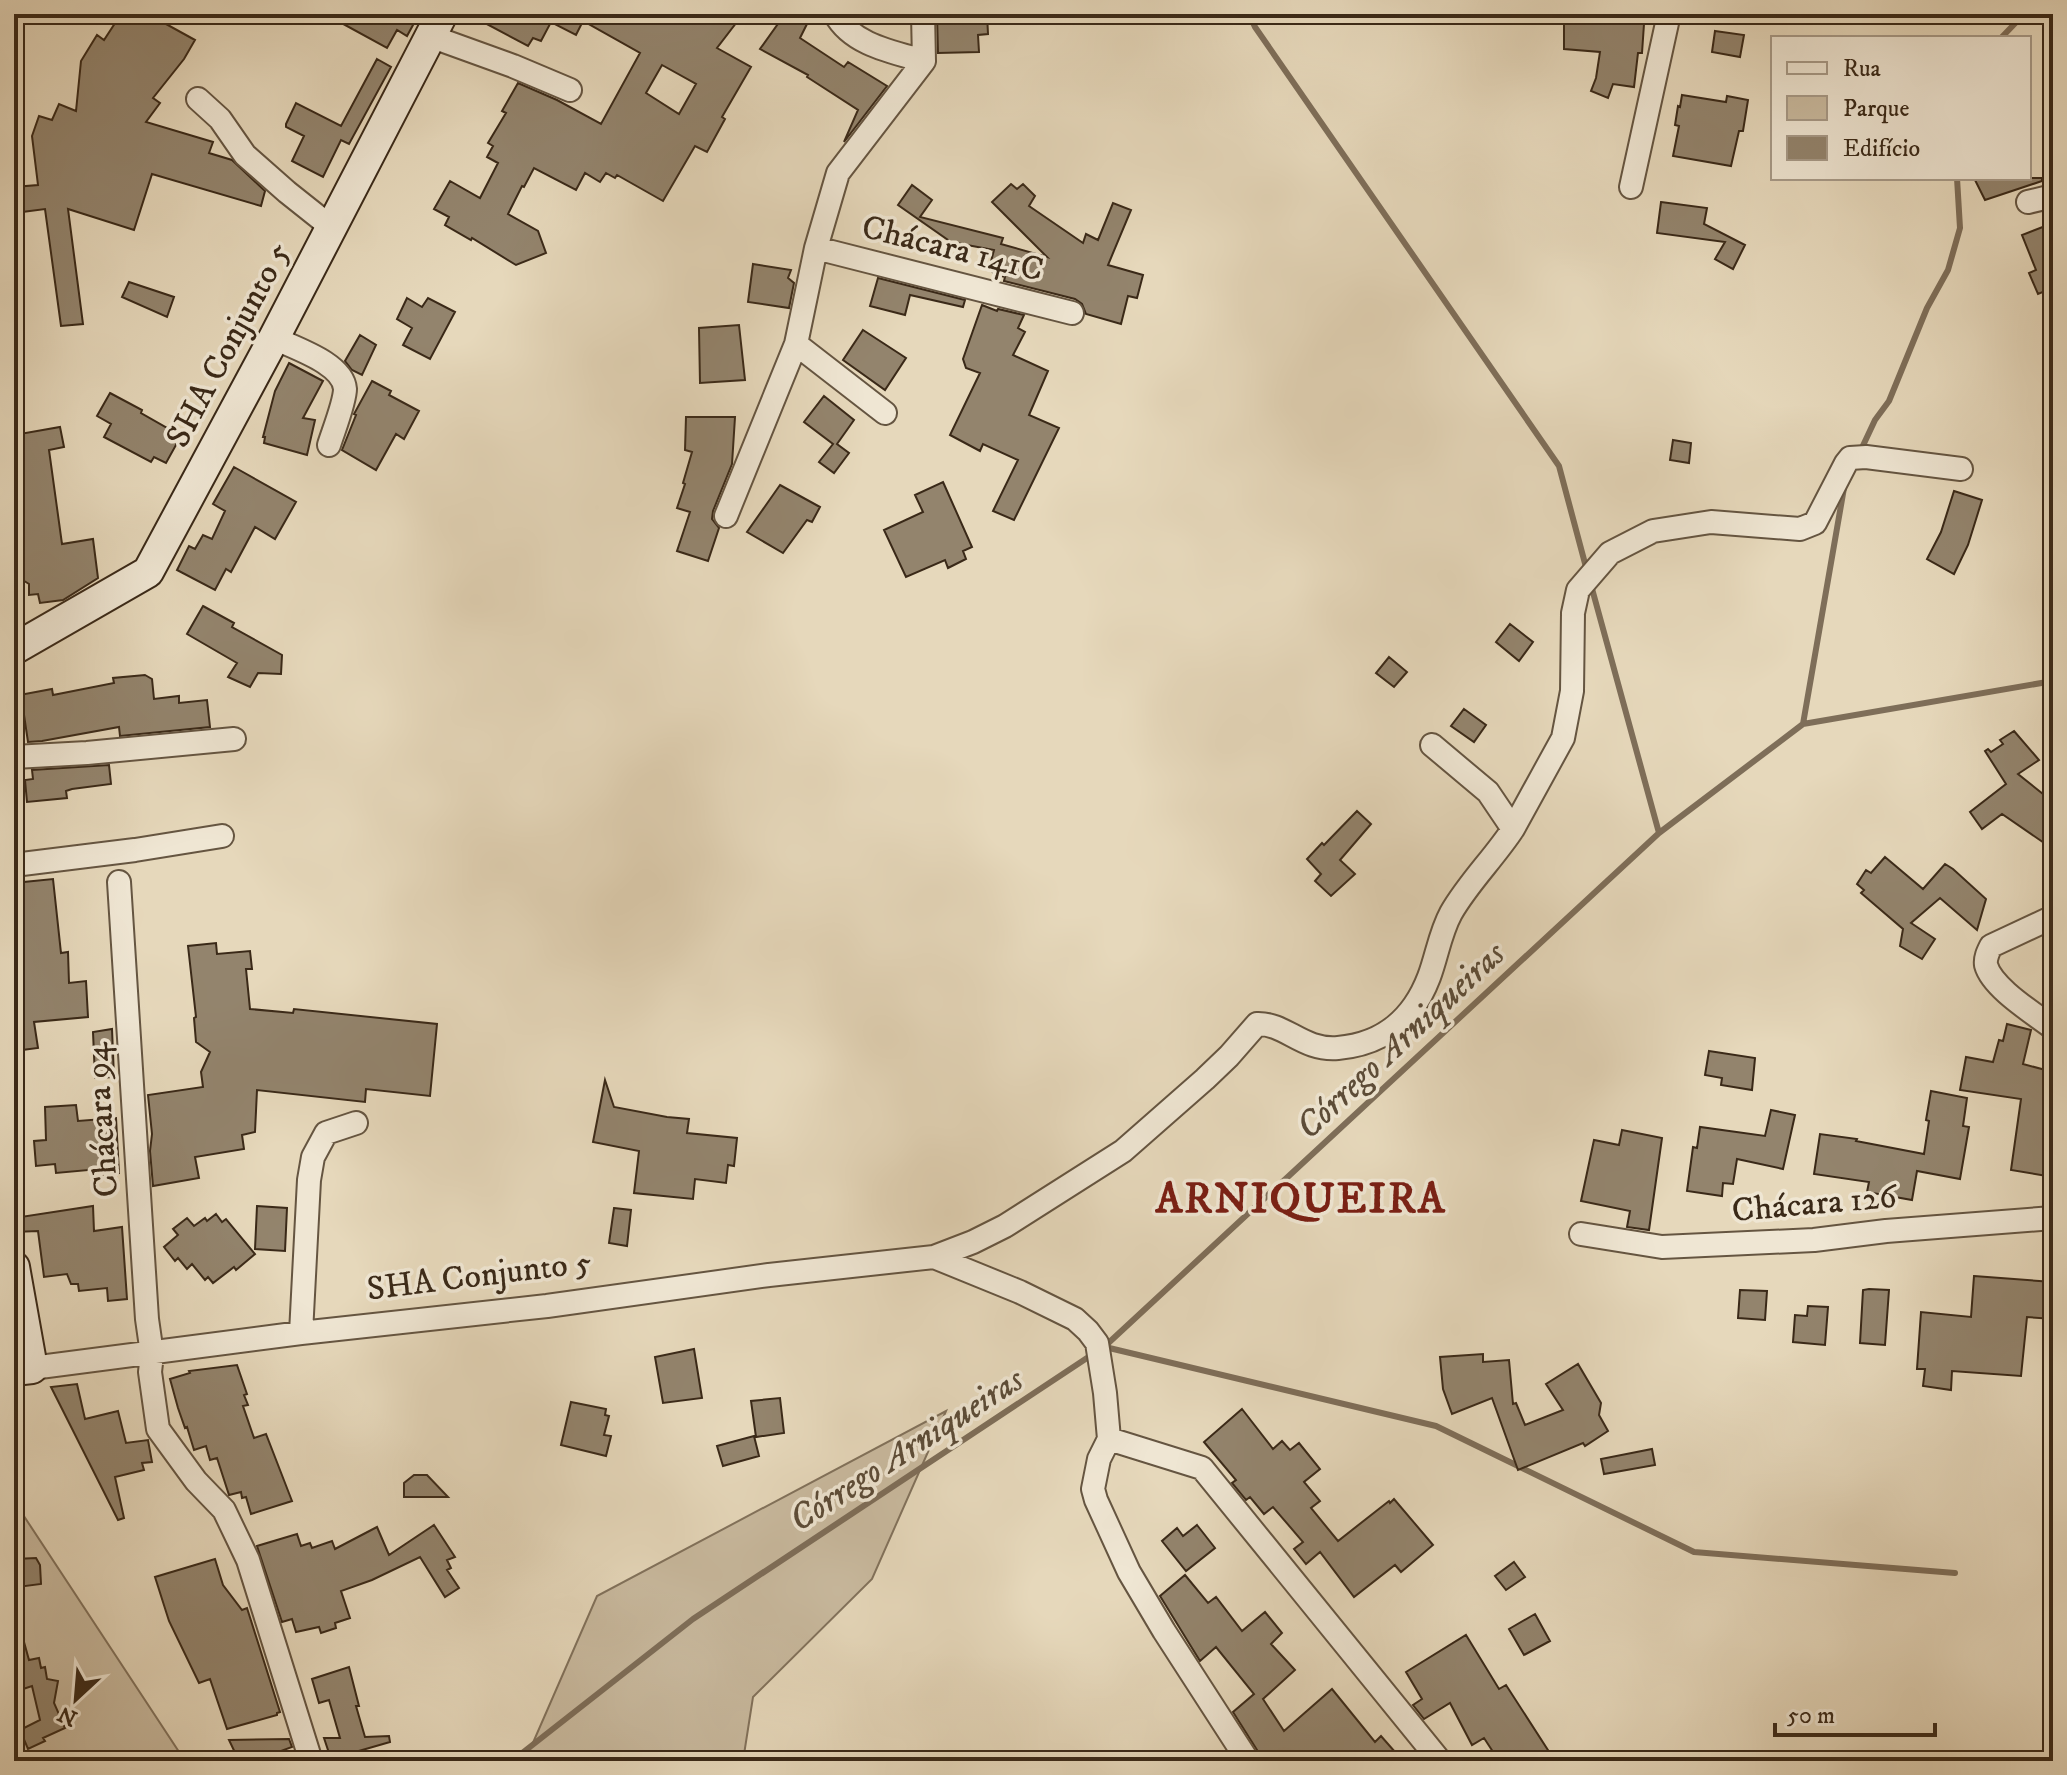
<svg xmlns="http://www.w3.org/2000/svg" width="2067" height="1775" viewBox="0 0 2067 1775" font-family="'IM FELL DW Pica',serif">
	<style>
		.green { fill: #c9ba9f; stroke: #82725c; stroke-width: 2 }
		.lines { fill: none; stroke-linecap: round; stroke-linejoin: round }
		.stream { stroke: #7e6e59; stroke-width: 6 }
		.building { fill: #93846d; stroke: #3a2918; stroke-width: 2; fill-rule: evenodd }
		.street-casing { stroke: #655541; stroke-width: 26 }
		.secondary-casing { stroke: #3a2918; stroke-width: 34 }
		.street { stroke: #efe6d3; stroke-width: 22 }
		.secondary { stroke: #efe6d3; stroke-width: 30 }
		.labels { text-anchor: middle; stroke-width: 7; stroke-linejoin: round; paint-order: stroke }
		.street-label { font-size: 34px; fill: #3a2918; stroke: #efe6d3 }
		.water-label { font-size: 36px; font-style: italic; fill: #5c4c38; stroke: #efe6d3 }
		.district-label { font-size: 42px; font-weight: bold; letter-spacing: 2px; fill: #7a1f14; stroke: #efe6d3 }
	</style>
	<rect width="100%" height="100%" fill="#e6d8bb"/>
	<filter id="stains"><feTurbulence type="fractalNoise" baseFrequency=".0025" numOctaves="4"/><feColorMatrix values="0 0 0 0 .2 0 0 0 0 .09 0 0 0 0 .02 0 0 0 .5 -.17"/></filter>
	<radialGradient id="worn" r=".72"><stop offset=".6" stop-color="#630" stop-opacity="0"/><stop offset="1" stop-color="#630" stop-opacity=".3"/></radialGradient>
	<!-- green -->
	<path class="green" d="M946 1411 872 1579 753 1697 743 1761H525L597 1596Z
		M14 1501 185 1761H14Z"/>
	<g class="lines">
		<!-- stream -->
		<path class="stream" d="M1249 14 1255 27 1559 466 1587 571
			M2001 38 2024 14
			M1860 452 1875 420 1889 401 1927 308 1948 270 1960 228 1957 178
			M1591 585 1659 833
			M1803 724 1844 488
			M1105 1347 1436 1426 1694 1552 1955 1573
			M1103 1348 1659 833 1803 724 2053 681
			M512 1761 693 1619 1093 1354"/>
	</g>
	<!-- building -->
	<path class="building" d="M121 14H148L195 40 184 59 153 98 160 103 146 122 213 142 209 153 232 160 265 191 261 206 152 174 134 230 68 209 83 324 61 326 45 209 14 213V187L38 185 32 136 39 116 52 120 59 104 76 111 81 61 97 35 104 40Z
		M325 14H419L407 36 397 30 387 48Z
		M468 14H743L717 48 751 67 722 117 725 119 707 152 695 146 663 201 617 175 615 178 606 173 600 182 585 173 576 190 534 168 524 187 522 186 508 214 538 231 546 253 516 265 472 238 471 240 445 225 449 217 434 209 450 181 480 198 498 163 487 157 493 146 488 143 506 113 502 111 518 83 557 100 601 124 640 53 583 21 576 35 551 22 541 41 533 38 528 46ZM662 65 696 84 679 114 646 93Z
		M785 14H812L800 38 844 67 848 62 887 86 844 142 858 110 807 77 808 75 760 49Z
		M937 14H987L988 34 978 35 979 52 938 53Z
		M1564 18 1644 24 1642 53H1638L1634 87 1613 84 1608 98 1591 91 1596 78 1600 52 1564 49Z
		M1715 31 1744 35 1740 57 1712 52Z
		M377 59 391 67 349 144 341 140 323 177 292 161 304 136 286 127V124L296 103 341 126Z
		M1682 95 1726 102 1727 96 1748 100 1743 131H1739L1731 166 1673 156 1679 126 1675 125 1678 106 1680 107Z
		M1974 178H2042V181L1985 200Z
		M1011 184 1017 189 1023 184 1035 196 1029 206 1083 243 1086 234 1098 240 1113 203 1131 210 1108 265 1143 275 1137 298 1128 296 1121 324 1086 314 1082 304 1075 299 1004 281 1005 277 995 274 989 269 994 250 951 242 898 205 912 185 932 200 920 217 1003 238 1001 244 1047 257 992 202Z
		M1661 202 1707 208 1704 224 1745 245 1733 269 1715 259 1725 242 1657 233Z
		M2053 223V310L2045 291 2038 294 2029 273 2036 270 2022 235Z
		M753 264 791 270 788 278 794 283 789 308 748 302Z
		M878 278 965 300 963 307 910 295 905 315 870 306Z
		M129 282 174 297 167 317 122 297Z
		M407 298 422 307 428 298 455 312 430 359 403 345 412 328 397 319Z
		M982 305 997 311 998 309 1024 315 1018 328 1025 332 1013 355 1048 371 1029 415 1059 428 1014 520 993 511 1018 460 983 444 980 451 950 435 980 373 966 368 963 359Z
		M739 325 745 380 700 383 699 328Z
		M863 330 906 358 885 390 843 360Z
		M360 335 376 345 362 375 352 370 345 361Z
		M289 363 323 381 303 418 315 420 307 455 264 443 265 437H263L275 391Z
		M372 381 391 391 389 395 419 411 404 439 396 434 376 470 342 450 356 415 354 414Z
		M110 393 142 410 141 413 181 436 166 463 154 457 151 462 104 437 111 424 97 416Z
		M824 396 854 420 837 444 849 453 834 473 819 462 833 444 804 422Z
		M686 417H735L732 464 713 511 712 519 719 528 708 561 677 551 690 512 677 508 685 484 683 483 692 452 685 450Z
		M60 427 64 447 49 450 62 544 93 539 98 578 63 600 40 603 38 594 29 595V584L21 579 14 533V435Z
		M1673 440 1691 443 1689 463 1670 460Z
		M234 467 296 502 275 539 255 527 231 572 226 569 215 590 177 570 189 546 195 549 203 535 212 539 225 511 213 504Z
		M943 482 972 547 963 551 966 559 948 568 945 560 906 577 884 530 923 512 915 495Z
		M780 485 820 507 812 522 807 520 783 553 747 532Z
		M1954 491 1982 500 1968 545 1954 574 1927 559 1941 532Z
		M203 606 234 623 232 627 282 655 281 674 258 673 250 687 228 677 237 663 187 634Z
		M1510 624 1533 642 1519 661 1496 642Z
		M1389 657 1407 672 1394 687 1376 673Z
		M145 675 152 679 154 699 179 696V703L207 700 210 727 120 736 119 727 42 741 28 742 24 715 14 717V696L52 689 53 695 114 683 113 678Z
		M1464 709 1486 725 1474 742 1451 726Z
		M2014 731 2039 760 2018 774 2053 802V849L2002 814 1982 829 1970 812 2006 784 1985 751 1988 749 1991 752 2003 744 2000 740Z
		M109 765 111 784 72 789 66 791 67 798 27 802 25 780 33 779 32 770Z
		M1357 811 1371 824 1340 860 1355 874 1331 896 1315 881 1321 874 1307 859 1322 843 1324 845Z
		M1885 857 1923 889 1945 864 1953 869 1986 899 1977 930 1940 898 1911 923 1935 939 1922 959 1900 946 1903 929 1861 893 1864 890 1857 884 1866 870 1871 873Z
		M53 879 61 953 68 952 69 983 86 981 88 1017 34 1022 38 1048 14 1051V883Z
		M216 943 217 954 250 951 252 969H246L250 1009 293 1013 294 1009 437 1024 430 1096 366 1089 365 1102 257 1090 255 1132 242 1135 244 1149 195 1157 199 1178 153 1186 150 1151 152 1134 148 1095 203 1087 201 1072 210 1052 196 1042 194 1018 196 1017 188 946Z
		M2007 1024 2031 1030 2023 1064 2053 1072V1177L2011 1170 2021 1099 1960 1090 1966 1057 1993 1062 1999 1040 2003 1041Z
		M112 1029 114 1077 95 1078 93 1032Z
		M1709 1051 1755 1058 1752 1090 1721 1085 1722 1078 1705 1075Z
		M605 1080 614 1107 667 1117 689 1119 687 1133 737 1138 734 1166 728 1165 726 1183 695 1179 693 1199 634 1193 639 1151 593 1142Z
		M1931 1091 1967 1098 1963 1126 1969 1127 1960 1179 1917 1171 1912 1200 1867 1192 1869 1182 1814 1174 1820 1134 1857 1139 1856 1141 1924 1154 1929 1121 1926 1120Z
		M76 1105 78 1121 116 1118 119 1173 99 1175V1169L56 1173 55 1164 36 1166 34 1141 46 1140 45 1107Z
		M1771 1110 1795 1115 1783 1169 1737 1159 1733 1184 1723 1183 1722 1196 1687 1191 1693 1147 1697 1148 1700 1127 1765 1136Z
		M1622 1130 1662 1138 1649 1230 1627 1227 1630 1211 1581 1201 1594 1140 1619 1145Z
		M93 1206 94 1231 122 1227 127 1299 108 1301 107 1288 79 1291 78 1284H71L67 1274 44 1277 38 1231 14 1232V1218Z
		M257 1206 287 1208 285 1251 255 1249Z
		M614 1208 631 1210 627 1246 609 1243Z
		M216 1214 222 1222 226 1219 255 1254 236 1270 234 1267 213 1283 208 1277 205 1280 192 1264 187 1269 178 1258 175 1261 164 1247 178 1235 173 1229 187 1218 194 1226 205 1218 207 1221Z
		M1974 1276 2053 1282V1319L2027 1317 2021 1376 1952 1371 1951 1390 1923 1386 1925 1369H1917L1921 1312 1971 1317Z
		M1869 1289 1889 1290 1885 1345 1860 1343 1863 1290Z
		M1740 1290 1767 1291 1765 1320 1738 1318Z
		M1808 1306 1828 1307 1825 1345 1793 1342 1795 1315 1807 1316Z
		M694 1349 702 1398 663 1403 655 1357Z
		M1483 1354V1362L1509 1360 1513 1404 1516 1403 1525 1425 1563 1410 1546 1384 1578 1364 1601 1403 1599 1415 1608 1431 1585 1446 1583 1443 1518 1470 1492 1398 1452 1414 1443 1389 1440 1357Z
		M237 1365 247 1394 244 1395 248 1405 243 1406 254 1438 266 1434 292 1501 251 1514 246 1497 242 1498 241 1492 229 1495 217 1458 210 1460 206 1446 194 1450 187 1427 185 1428 178 1408 170 1379 190 1373 189 1371Z
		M77 1384 85 1419 118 1411 126 1443 148 1440 152 1462 142 1463 144 1470 115 1477 124 1518 118 1520 51 1387Z
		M780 1398 784 1433 756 1437 751 1401Z
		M571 1402 606 1409 605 1415 609 1416 604 1435 611 1436 606 1456 561 1445Z
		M1242 1409 1273 1449 1282 1441 1290 1450 1299 1443 1320 1469 1304 1482 1320 1501 1311 1508 1338 1541 1389 1501 1390 1503 1394 1499 1433 1545 1401 1572 1395 1565 1354 1597 1320 1552 1306 1564 1294 1549 1303 1542 1273 1507 1264 1514 1250 1497 1246 1500 1232 1483 1236 1480 1204 1442Z
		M754 1436 759 1456 723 1466 717 1446Z
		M1652 1449 1655 1465 1604 1474 1601 1459Z
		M414 1475H427L448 1497H404V1483Z
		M434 1525 455 1557 447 1560 451 1568 447 1570 459 1588 445 1597 420 1557 372 1580 341 1591 350 1618 335 1623 336 1628 321 1633 319 1627 296 1632 292 1619 282 1622 257 1546 297 1534 301 1546 310 1543 312 1548 332 1541 335 1549 377 1527 389 1555Z
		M1197 1525 1215 1548 1186 1571 1162 1541 1177 1528 1183 1536Z
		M36 1558 40 1565 41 1584 18 1587 15 1559Z
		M215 1559 223 1585 242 1610 247 1608 280 1712 277 1713V1715L227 1729 210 1679 199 1683 169 1621 155 1577Z
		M1514 1562 1525 1577 1506 1590 1495 1576Z
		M1185 1575 1208 1603 1216 1597 1242 1631 1265 1612 1282 1633 1271 1644 1295 1670 1263 1699 1284 1731 1332 1689 1375 1742 1381 1736 1403 1761H1264L1233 1712 1254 1694 1216 1647 1200 1661 1160 1596Z
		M1535 1614 1550 1641 1524 1655 1509 1629Z
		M14 1624H19L29 1660 39 1658 41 1668 45 1667 47 1679 58 1681 54 1703 65 1728 43 1738 45 1741 28 1749 20 1730 40 1720 32 1686 14 1692Z
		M1466 1635 1499 1689 1506 1685 1555 1761H1499L1484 1738 1472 1745 1450 1703 1424 1719 1413 1705 1422 1699 1406 1672Z
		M349 1667 359 1706H356L365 1737 389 1736 390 1742 331 1759 324 1738H340L329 1700 319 1703 312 1679Z
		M289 1739 292 1747 278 1752 281 1761H239L229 1740Z"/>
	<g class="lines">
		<defs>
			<path id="street" d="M835 14C852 45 893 52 924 61
				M430 36 513 66 570 90
				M198 99 220 119 245 155 287 192 331 227
				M1631 187 1669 14
				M2028 202 2053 196
				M816 248 1072 313
				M274 338C294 348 343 363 345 389 345 402 333 432 329 445
				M796 344 885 413
				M726 516 796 344 816 248 838 173 924 61 923 14
				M14 757 87 753 234 739
				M1513 829 1563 738 1572 691 1573 613 1578 590 1610 553 1653 531 1711 522 1800 529 1815 523 1846 463 1850 458 1866 457 1961 469
				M14 865 135 850 222 836
				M119 882 147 1319 152 1354 150 1372 158 1429 196 1481 224 1510 248 1560 311 1761
				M2053 917 1991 946C1988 952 1985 958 1986 965 1992 988 2035 1014 2053 1028
				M1581 1234 1662 1247 1814 1240 1886 1231 2053 1218
				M934 1257 1020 1292 1075 1319 1088 1331 1097 1343 1105 1393 1109 1439 1099 1459 1093 1489 1096 1500 1129 1572 1164 1631 1248 1761
				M301 1333 309 1180 313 1157 326 1133 356 1123
				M32 1368 301 1333 547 1306 769 1275 934 1257 973 1242 1005 1226 1123 1151 1205 1079 1229 1056 1257 1024C1286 1023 1302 1051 1338 1048 1384 1044 1413 1019 1429 977 1437 956 1440 933 1451 913 1468 883 1494 858 1513 829L1488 792 1432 745
				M1109 1439 1202 1468 1440 1761"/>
			<path id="secondary" d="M14 649 148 572 274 338 442 14
				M14 1267 32 1368 14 1370"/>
		</defs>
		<!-- street casing -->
		<use href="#street" class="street-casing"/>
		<!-- secondary casing -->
		<use href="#secondary" class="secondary-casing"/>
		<!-- street -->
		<use href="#street" class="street"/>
		<!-- secondary -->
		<use href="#secondary" class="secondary"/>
	</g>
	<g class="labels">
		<!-- street labels -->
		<g class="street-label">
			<text transform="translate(953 247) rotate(14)" y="12">Chácara 141C</text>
			<text transform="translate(227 344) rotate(-62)" y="12">SHA Conjunto 5</text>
			<text transform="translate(100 1120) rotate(-94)" y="12">Chácara 94</text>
			<text transform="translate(1814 1202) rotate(-5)" y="12">Chácara 126</text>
			<text transform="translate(479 1274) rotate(-7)" y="12">SHA Conjunto 5</text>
		</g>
		<!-- water labels -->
		<g class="water-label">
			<text transform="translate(1399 1039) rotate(-43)" y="13">Córrego Arniqueiras</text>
			<text transform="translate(905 1448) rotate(-33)" y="13">Córrego Arniqueiras</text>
		</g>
		<!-- district labels -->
		<g class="district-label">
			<text x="1301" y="1212">ARNIQUEIRA</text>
		</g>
	</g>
	<!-- margin -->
	<rect width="2067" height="1775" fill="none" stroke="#e6d8bb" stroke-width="48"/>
	<rect x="16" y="16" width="2035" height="1743" fill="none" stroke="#3a2918" stroke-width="4"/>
	<rect x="24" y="24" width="2019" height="1727" fill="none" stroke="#3a2918" stroke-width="2"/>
	<!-- legend -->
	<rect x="1771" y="36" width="260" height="144" fill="#efe6d3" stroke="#a79a88" stroke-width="2"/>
	<rect x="1787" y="62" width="40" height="12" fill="#efe6d3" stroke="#a79a88" stroke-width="2"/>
	<text x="1843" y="76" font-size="24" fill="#3a2918">Rua</text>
	<rect x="1787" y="96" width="40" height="24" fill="#c9ba9f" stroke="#a79a88" stroke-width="2"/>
	<text x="1843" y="116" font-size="24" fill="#3a2918">Parque</text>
	<rect x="1787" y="136" width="40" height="24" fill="#93846d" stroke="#a79a88" stroke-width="2"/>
	<text x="1843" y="156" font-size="24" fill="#3a2918">Edifício</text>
	<!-- north arrow -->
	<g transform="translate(76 1699) rotate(206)" stroke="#efe6d3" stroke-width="6" paint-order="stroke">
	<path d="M0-6L14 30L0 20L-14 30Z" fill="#3a2918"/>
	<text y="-12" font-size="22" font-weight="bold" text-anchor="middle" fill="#3a2918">N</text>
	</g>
	<!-- scale -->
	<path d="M1775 1723v12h160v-12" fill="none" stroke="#3a2918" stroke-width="4"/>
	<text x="1787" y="1723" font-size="24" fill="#3a2918" stroke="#efe6d3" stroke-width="6" paint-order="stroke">50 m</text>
	<rect width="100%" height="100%" filter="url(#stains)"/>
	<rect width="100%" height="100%" fill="url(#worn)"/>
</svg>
